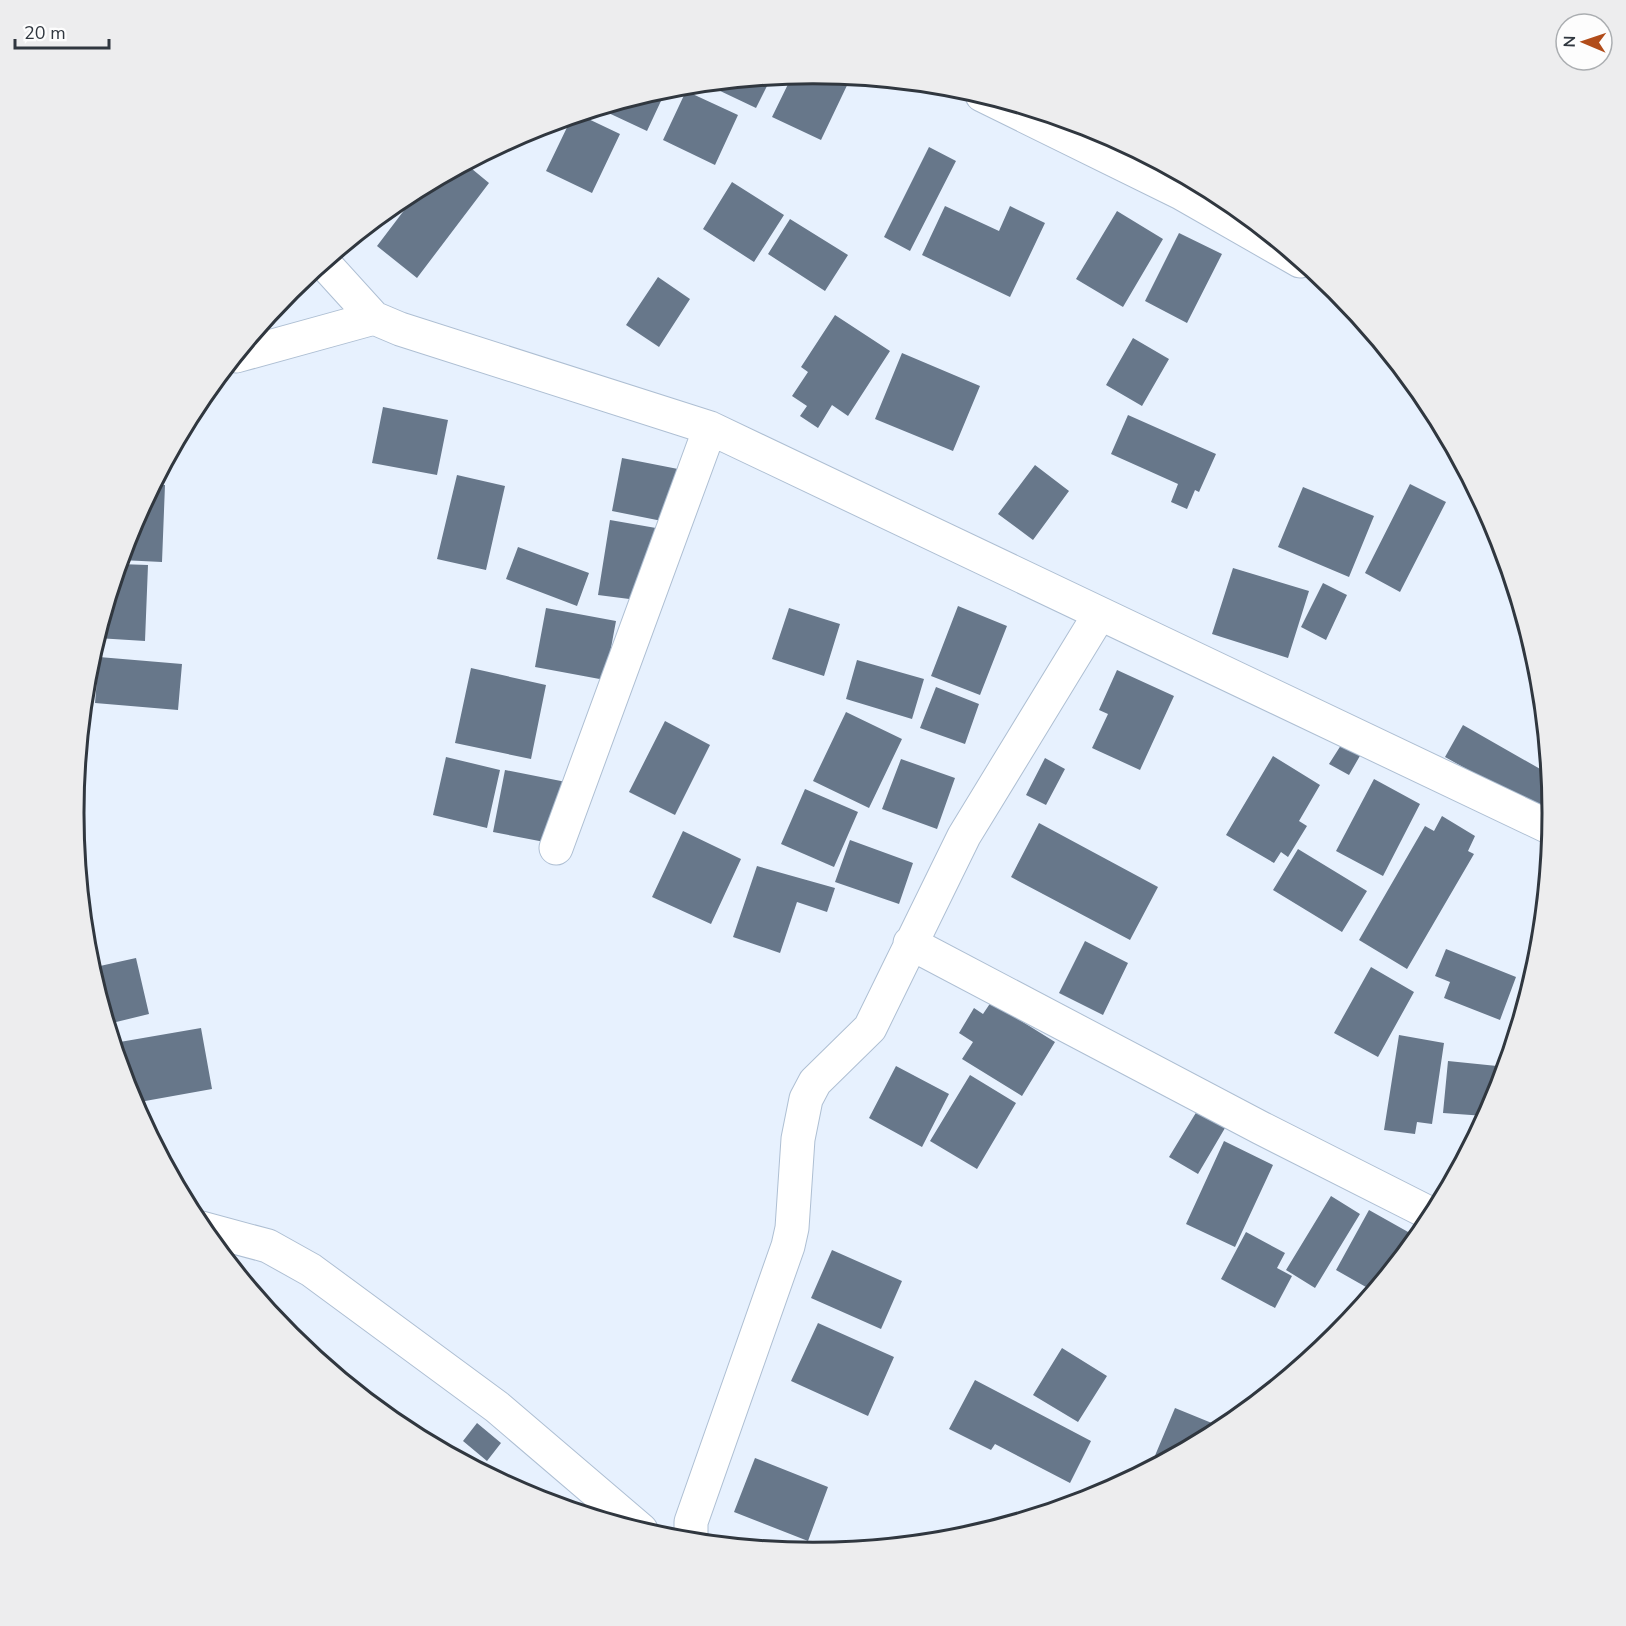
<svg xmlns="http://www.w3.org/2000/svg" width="1626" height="1626" viewBox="0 0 1626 1626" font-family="'Nunito Sans',sans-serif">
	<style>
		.building { fill: #67778a }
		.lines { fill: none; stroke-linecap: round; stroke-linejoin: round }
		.minor-casing { stroke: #aebfd3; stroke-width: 35 }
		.minor { stroke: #fff; stroke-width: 33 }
		.rim { fill: none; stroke: #30373f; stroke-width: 3 }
	</style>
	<rect width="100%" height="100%" fill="#e7f1fe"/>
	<!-- building -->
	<path class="building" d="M813 74 851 77 821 140 772 117 792 76Z
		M771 78 756 108 716 89 719 83Z
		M667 88 647 131 600 109 641 96Z
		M686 91 738 115 715 165 663 140Z
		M580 115 620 134 592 193 546 171 572 117Z
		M929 147 956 161 910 251 884 237Z
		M466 164 489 183 417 278 377 246 421 188Z
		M732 182 784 215 754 262 703 229Z
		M945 206 999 231 1010 206 1045 223 1010 297 922 255Z
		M1117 211 1163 239 1123 307 1076 279Z
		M790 219 848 255 825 291 768 254Z
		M1179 233 1222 254 1187 323 1145 301Z
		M658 277 690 299 659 347 626 325Z
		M835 315 890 351 848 416 832 405 818 428 800 416 807 406 792 396 808 372 801 367Z
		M1133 338 1169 359 1142 406 1106 385Z
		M902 353 980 386 953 451 875 419Z
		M383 407 448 420 437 475 372 463Z
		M1128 415 1216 454 1199 492 1195 490 1187 509 1171 502 1178 484 1111 454Z
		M622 458 678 469 667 522 612 511Z
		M1035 465 1069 491 1033 540 998 514Z
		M457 475 505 486 486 570 437 559Z
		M1410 484 1446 502 1400 592 1365 573Z
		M154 485H165L162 562 121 560 130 530Z
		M1303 487 1374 516 1349 577 1278 547Z
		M610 520 656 528 645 601 598 595Z
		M518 547 589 573 577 606 506 579Z
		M119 564 148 565 145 641 97 638Z
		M1233 568 1309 591 1288 658 1212 634Z
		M1323 583 1347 595 1326 640 1301 627Z
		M958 606 1007 626 980 695 931 676Z
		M546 608 616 621 605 680 535 667Z
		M789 608 840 624 824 676 772 659Z
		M95 646 93 694H85L88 668Z
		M99 657 182 664 178 710 95 703Z
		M857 660 924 679 912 719 846 699Z
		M471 668 546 685 531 759 455 743Z
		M1117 670 1174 696 1140 770 1092 748 1108 714 1099 710Z
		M936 687 979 704 965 744 920 728Z
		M846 712 902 739 869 808 813 781Z
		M665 721 710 745 675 815 629 792Z
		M1463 725 1549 774 1552 806 1547 814 1445 757Z
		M1343 742 1361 754 1349 775 1329 764Z
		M1273 756 1320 785 1299 821 1307 826 1288 857 1281 852 1274 863 1226 835Z
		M446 757 500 770 487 828 433 815Z
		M1045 758 1065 769 1046 805 1026 795Z
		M901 759 955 778 937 829 882 809Z
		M505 770 566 782 555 844 493 832Z
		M1374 779 1420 804 1383 876 1336 851Z
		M805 789 858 812 834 867 781 844Z
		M1442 816 1475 836 1468 851 1474 854 1407 969 1359 940 1425 826 1434 831Z
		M1039 823 1158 887 1130 940 1011 877Z
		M683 831 741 859 711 924 652 897Z
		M850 840 913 863 899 904 835 882Z
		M1298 849 1367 891 1342 932 1273 890Z
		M757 866 835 888 827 912 797 902 780 953 733 937Z
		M1085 941 1128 963 1103 1015 1059 993Z
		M1446 949 1516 977 1500 1020 1444 998 1450 982 1435 976Z
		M136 958 149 1014 108 1024 91 968Z
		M1371 967 1414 992 1378 1057 1334 1033Z
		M991 1002 1055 1042 1022 1096 962 1059 973 1042 959 1033 974 1008 983 1014Z
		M201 1028 212 1089 134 1103 114 1043Z
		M1515 1029 1516 1030 1512 1044 1509 1042Z
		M1399 1035 1444 1043 1432 1124 1417 1122 1415 1134 1384 1130Z
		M1448 1061 1497 1066 1493 1102 1485 1116 1443 1113Z
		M896 1066 949 1094 922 1147 869 1118Z
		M970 1075 1016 1103 977 1169 930 1141Z
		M1197 1111 1225 1128 1198 1174 1169 1157Z
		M1224 1141 1273 1165 1235 1247 1186 1224Z
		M1331 1196 1360 1214 1315 1288 1286 1270Z
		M1369 1210 1417 1237 1373 1291 1336 1270Z
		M1246 1232 1285 1253 1277 1268 1292 1276 1275 1308 1221 1279Z
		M832 1250 902 1281 881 1329 811 1298Z
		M1353 1303 1360 1306 1342 1328V1327Z
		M818 1323 894 1357 868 1416 791 1381Z
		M1062 1348 1107 1376 1078 1422 1033 1395Z
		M975 1380 1091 1441 1070 1483 995 1444 991 1450 949 1429Z
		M1175 1408 1224 1428 1161 1461 1154 1458Z
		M477 1423 501 1443 487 1461 463 1441Z
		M755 1458 828 1487 808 1541 734 1512Z
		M985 1522 999 1526 983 1530Z"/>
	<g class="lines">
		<defs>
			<path id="minor" d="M982 95 1181 193 1300 261
				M324 263 374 318 400 329 710 428 1551 828
				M236 356 374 318
				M556 848 710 428
				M910 943 1261 1128 1433 1215
				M201 1228 268 1246 311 1270 497 1407 641 1530
				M691 1540V1522L788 1246 792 1228 798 1139 806 1099 815 1082 870 1028 964 836 1099 615"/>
		</defs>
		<!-- minor casing -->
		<use href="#minor" class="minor-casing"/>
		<!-- minor -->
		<use href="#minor" class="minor"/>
	</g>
	<!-- crop -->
	<path d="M0 0H1626V1626H0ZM84 813a729 729 0 1 1 1458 0a729 729 0 1 1-1458 0Z" fill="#ededee" fill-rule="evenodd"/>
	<path class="rim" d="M84 813a729 729 0 1 1 1458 0a729 729 0 1 1-1458 0Z"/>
	<!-- north arrow -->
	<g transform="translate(1584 42) rotate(272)"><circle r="28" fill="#fdfdfd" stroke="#abaeb1" stroke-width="1.5"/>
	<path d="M0-4.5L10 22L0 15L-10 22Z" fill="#b14c1a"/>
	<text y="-9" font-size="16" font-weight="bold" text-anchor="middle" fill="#30373f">N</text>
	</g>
	<!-- scale -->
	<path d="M15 39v9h94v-9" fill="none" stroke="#30373f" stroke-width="3"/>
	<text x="24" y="39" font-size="18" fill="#30373f" stroke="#fdfdfd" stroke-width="4.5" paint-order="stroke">20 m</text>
</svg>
